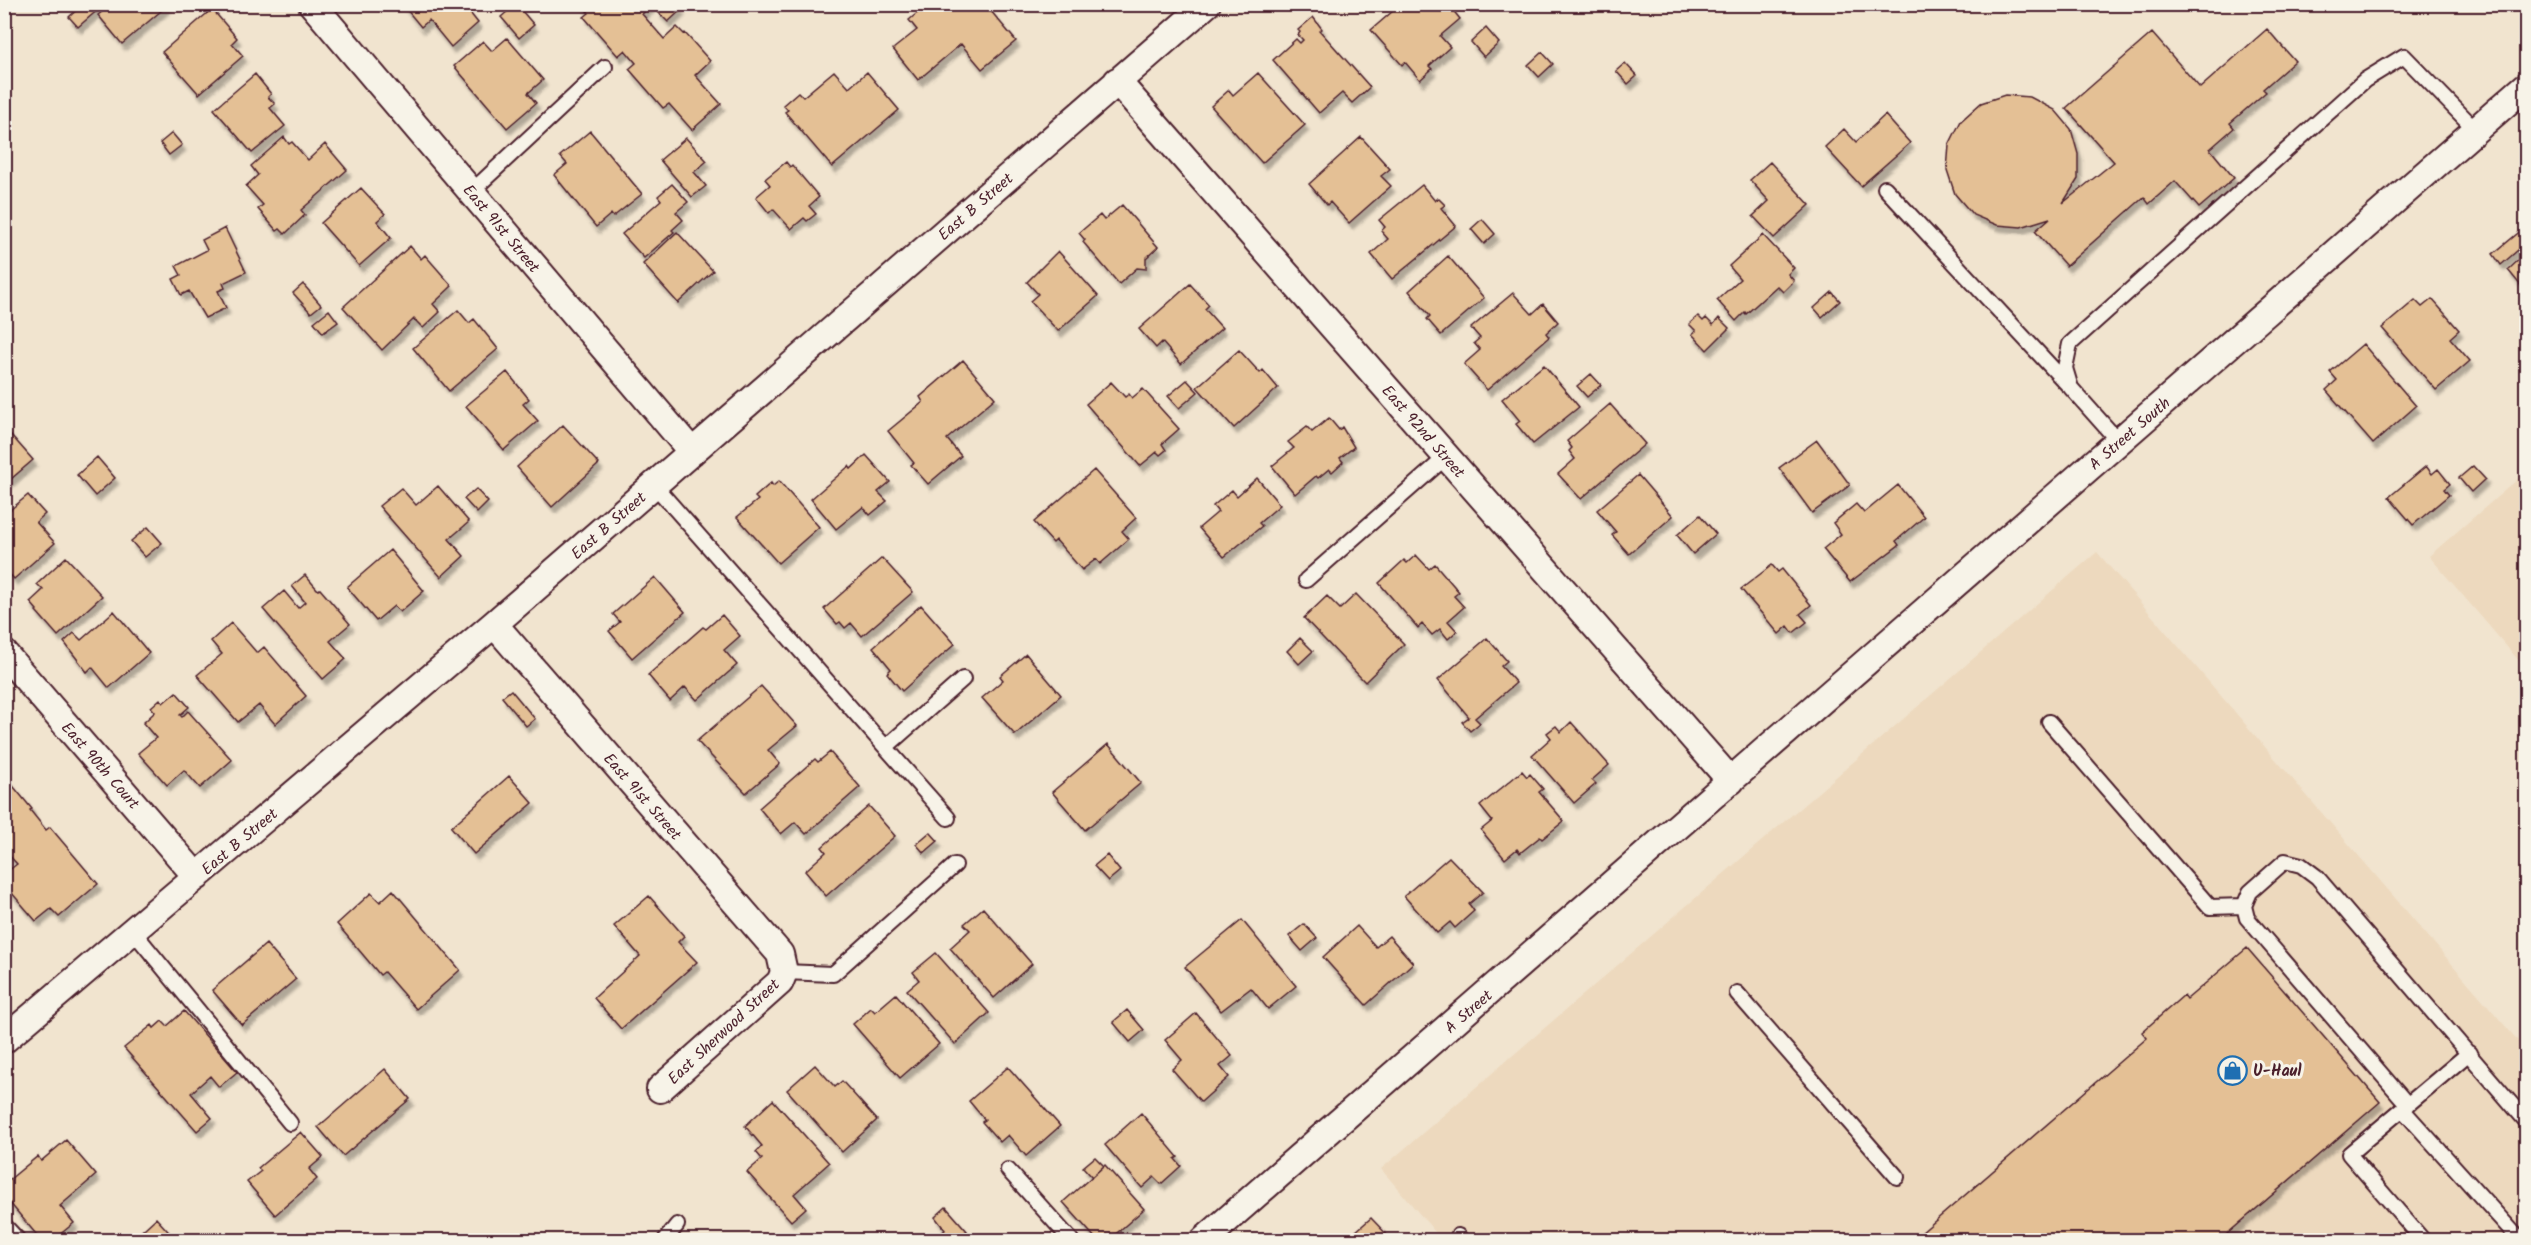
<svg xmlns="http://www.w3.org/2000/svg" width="2531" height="1245" viewBox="0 0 2531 1245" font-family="Kalam,sans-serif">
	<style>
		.built { fill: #edd9be }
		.building { fill: #e4c095; stroke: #4a1f2b; stroke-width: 1.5; filter: url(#shadow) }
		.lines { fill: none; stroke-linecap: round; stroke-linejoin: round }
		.service-casing { stroke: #4a1f2b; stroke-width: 18 }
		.minor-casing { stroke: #4a1f2b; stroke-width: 30 }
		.service { stroke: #f7f3e8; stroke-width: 14 }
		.minor { stroke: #f7f3e8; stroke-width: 26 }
		.labels { text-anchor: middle; stroke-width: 6; stroke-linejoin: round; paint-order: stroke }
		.street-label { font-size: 16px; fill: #4a1f2b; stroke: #f7f3e8 }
		.poi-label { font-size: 16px; font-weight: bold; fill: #4a1f2b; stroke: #f7f3e8; text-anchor: start }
	</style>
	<defs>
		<filter id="shadow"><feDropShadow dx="3.5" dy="6" stdDeviation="1.5" flood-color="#0004"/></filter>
	</defs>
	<rect width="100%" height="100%" fill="#f1e4cf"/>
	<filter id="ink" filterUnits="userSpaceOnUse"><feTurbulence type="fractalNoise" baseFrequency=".0167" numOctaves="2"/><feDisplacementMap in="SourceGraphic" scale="12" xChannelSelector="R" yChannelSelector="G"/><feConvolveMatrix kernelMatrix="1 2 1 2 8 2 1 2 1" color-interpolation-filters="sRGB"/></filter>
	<g filter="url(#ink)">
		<!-- built -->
		<path class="built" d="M2526 472V669L2429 556Z
			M2097 552 2526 1050V1240H1442L1381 1169Z"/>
		<!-- building -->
		<path class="building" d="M83 4H168V5L122 44 98 15 103 11 100 8 78 27 69 17Z
			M402 4H463L478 23 451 47 429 20 421 27Z
			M516 4 534 25 519 38 501 17Z
			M581 4H653L642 14 664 39 677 27 684 34 685 33 710 61 695 75 721 104 692 130 669 104 663 108 629 69 636 63 625 50 618 56 584 17 589 13Z
			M666 4H676L681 10 668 22 658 12Z
			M928 4 943 6 945 4H985L1016 41 982 69 961 44 918 80 893 49 917 30 909 20Z
			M1401 4H1448L1460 19 1440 36 1450 47 1429 66 1432 69 1420 80 1405 62 1402 65 1371 30Z
			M212 9 237 38 232 43 243 56 199 94 162 52Z
			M1313 17 1322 29 1320 31 1370 87 1352 103 1342 93 1319 113 1273 60 1296 39 1300 43 1303 40 1298 35 1300 32 1298 30Z
			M1486 28 1499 43 1484 57 1471 42Z
			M2267 29 2295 61 2263 89 2266 92 2230 123 2234 128 2210 149 2234 178 2199 208 2175 181 2149 204 2144 197 2066 266 2035 231 2050 218 2021 227 1997 225 1973 215 1955 194 1947 170 1949 145 1961 121 1981 103 2005 95 2030 97 2055 110 2071 129 2078 154V179L2063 203 2114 162 2066 108 2152 33 2200 88Z
			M507 38 543 80 528 93 536 103 507 128 454 66 483 41 492 51Z
			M1542 52 1553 64 1539 77 1528 65Z
			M1625 63 1637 76 1628 84 1616 71Z
			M834 71 849 88 867 72 899 110 832 167 785 112 788 110 783 105 798 92 803 97Z
			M1258 73 1305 125 1262 163 1211 106 1229 90 1233 95Z
			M255 74 271 94 268 97 275 104 270 108 285 126 252 153 214 109Z
			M1885 115 1910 143 1861 186 1825 147 1844 129 1856 142Z
			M590 131 642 194 613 217 611 214 596 227 554 175 567 164 560 156Z
			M172 133 182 145 169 155 160 143Z
			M284 137 289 144 292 142 308 160 325 144 347 170 301 210 305 215 285 234 280 229 277 231 258 209 263 205 246 186 258 175 251 166Z
			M1361 137 1390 169 1381 176 1391 186 1349 223 1330 202 1327 205 1309 184Z
			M686 138 707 161 694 172 706 186 692 197 660 160Z
			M786 162 790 167 792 165 819 197 809 206 816 214 807 221 804 218 791 229 773 209 769 213 756 197 770 185 765 179Z
			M1770 162 1810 205 1774 238 1753 216 1769 201 1750 180Z
			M672 184 688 202 676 212 683 220 672 230 674 232 644 258 622 234 661 200 658 196Z
			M1422 185 1435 201 1438 198 1445 205 1441 208 1456 226 1392 279 1371 254 1388 239 1381 231 1385 227 1379 220Z
			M361 188 385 214 377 221 391 238 359 266 321 223Z
			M1122 205 1158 247 1146 258V269L1137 268 1119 284 1083 242 1085 240 1079 233 1100 215 1104 220Z
			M1482 219 1495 234 1484 244 1471 229Z
			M225 228 246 272 223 283 225 288 218 291 226 308 205 318 189 291 181 295 173 279 181 275 176 266 207 250 202 240Z
			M2523 229 2526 233V243L2501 265 2493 254Z
			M677 232 713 271 678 303 643 264Z
			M1763 235 1794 268 1788 274 1794 281 1783 292 1777 286 1746 314 1745 312 1736 321 1717 300 1740 279 1729 266Z
			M410 246 421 259 425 255 452 286 433 304 440 312 423 328 414 319 382 350 343 307Z
			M1058 251 1098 296 1058 331 1030 301 1038 294 1027 282Z
			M2526 253V292L2508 270Z
			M1448 256 1484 298 1441 335 1427 319 1430 316 1409 291Z
			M303 284 321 305 311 313 293 293Z
			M1190 284 1209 305 1205 309 1222 328 1181 364 1162 342 1156 348 1139 329Z
			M1832 292 1840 301 1822 317 1814 308Z
			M1513 293 1532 314 1543 304 1558 322 1546 333 1549 337 1487 390 1464 364 1480 350 1474 343 1480 338 1471 328Z
			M2432 299 2459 330 2450 338 2470 361 2436 390 2382 328 2415 300 2422 307Z
			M329 310 338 322 323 333 314 322Z
			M458 310 469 323 474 319 498 349 449 391 413 348Z
			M1698 316 1703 321 1706 318 1713 325 1719 318 1729 328 1707 350 1692 334 1696 331 1689 324Z
			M2363 344 2416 406 2373 444 2326 390 2337 380 2330 372Z
			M1239 350 1260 373 1263 370 1278 388 1234 428 1197 387Z
			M963 360 995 398 947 439 961 456 928 484 911 465 914 463 888 431 923 402 920 397Z
			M1544 365 1579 407 1533 444 1516 424 1520 421 1502 399Z
			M507 372 529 399 523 404 538 421 504 450 466 406Z
			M1591 374 1601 385 1587 397 1577 386Z
			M1187 380 1198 392 1179 408 1168 396Z
			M1111 382 1125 397 1129 394 1132 398 1143 389 1179 429 1162 444 1166 450 1160 455 1157 452 1140 466 1086 404Z
			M1610 404 1645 444 1581 499 1558 474 1575 459 1569 451 1572 448 1567 441Z
			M1329 418 1339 430 1342 427 1354 447 1340 458 1343 462 1332 472 1329 469 1318 478 1316 476 1295 494 1272 466 1294 448 1288 442 1307 427 1312 432Z
			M563 425 599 464 552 507 517 467Z
			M4 427 33 460 4 485Z
			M1817 440 1850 485 1812 513 1779 468Z
			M866 455 890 482 878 492 887 501 870 515 863 507 836 529 811 499 849 466 851 469Z
			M97 457 115 478 95 496 77 475Z
			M2426 466 2432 474 2438 469 2450 484 2444 489 2449 495 2413 525 2389 497Z
			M2473 466 2485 479 2471 492 2459 478Z
			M1094 470 1136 518 1122 531 1129 539 1100 564 1096 559 1082 570 1056 540 1053 543 1034 522Z
			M1638 475 1673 516 1629 554 1612 535 1616 532 1597 510Z
			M1257 478 1280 505 1259 523 1262 526 1224 557 1199 528 1218 512 1213 506 1232 490 1237 496Z
			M779 481 819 527 778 563 737 517 758 500 755 497 771 483 773 486Z
			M1898 485 1924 517 1896 541 1899 545 1850 582 1823 549 1841 534 1833 523 1856 504 1864 513Z
			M438 486 469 522 449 539 464 556 441 577 379 506 401 488 416 505Z
			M476 489 488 502 477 513 464 499Z
			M28 495 45 514 36 522 55 543 14 579 4 568V515Z
			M1700 515 1716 534 1693 554 1677 535Z
			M148 527 162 543 145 557 131 541Z
			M390 550 424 591 400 612 394 606 376 621 347 587Z
			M1416 555 1429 569 1435 564 1459 592 1454 596 1464 607 1448 621 1457 631 1448 639 1440 629 1432 635 1422 624 1418 628 1379 583 1404 560 1407 563Z
			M66 557 102 596 58 636 36 611 37 610 30 602 43 590 37 584Z
			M882 558 913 592 862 636 851 623 845 628 840 622 837 624 824 609Z
			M1772 565 1778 572 1782 569 1811 605 1800 614 1807 622 1793 633 1788 626 1779 634 1741 589Z
			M305 575 318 590 320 589 350 624 330 641 346 659 323 679 263 609 284 591 298 608 305 602 292 586Z
			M655 577 685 612 632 658 609 631 620 622 613 614Z
			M1356 594 1404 644 1365 682 1304 618 1327 596 1340 609Z
			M921 605 955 644 902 691 887 673 891 669 873 647Z
			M114 611 149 653 109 688 92 667 87 672 64 642 74 633 81 640Z
			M722 615 740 636 724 650 737 665 697 700 685 687 670 701 648 675 703 627 706 629Z
			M231 623 257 653 264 647 306 696 275 724 259 705 238 722 197 675 222 654 211 641Z
			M1300 638 1313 651 1299 664 1287 651Z
			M1487 638 1507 661 1501 666 1516 683 1475 718 1480 723 1470 731 1462 722 1469 717 1438 680Z
			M1026 654 1061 695 1015 735 982 698 1003 680 1000 676Z
			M761 686 797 726 768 750 780 764 746 793 697 741Z
			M511 690 535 719 526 726 502 697Z
			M176 692 189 707 180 715 182 717 188 711 232 760 200 788 184 770 167 785 138 753 156 738 143 723 155 712 151 707 160 699 163 703Z
			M1571 722 1609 765 1592 780 1596 784 1574 803 1532 755 1551 738 1547 733 1556 726 1561 732Z
			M1108 744 1141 783 1085 830 1052 792Z
			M830 752 860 787 806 834 795 822 781 834 759 808 815 759 818 762Z
			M1522 771 1527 777 1530 774 1543 789 1539 792 1564 821 1542 839 1540 837 1520 853 1517 849 1505 859 1481 830 1492 821 1480 806Z
			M4 775 32 809 30 810 46 830 50 827 98 884 59 917 51 909 36 921 4 884V874L17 864 4 850Z
			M509 776 533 803 474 854 451 827Z
			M869 806 895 836 826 896 805 871 826 852 822 847Z
			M930 832 938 841 924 853 916 844Z
			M1107 855 1120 871 1108 881 1094 866Z
			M1449 857 1483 892 1469 904 1474 911 1455 928 1450 922 1437 933 1404 896Z
			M393 890 460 970 416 1009 384 972 380 975 337 924 371 893 380 902Z
			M649 896 684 936 678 942 697 962 621 1029 594 998 640 956 614 926Z
			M983 908 1032 964 994 998 950 948 970 930 964 924Z
			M1242 920 1296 986 1268 1009 1251 988 1221 1011 1185 967Z
			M1304 924 1317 938 1302 951 1289 936Z
			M1357 926 1376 947 1389 936 1413 963 1366 1005 1323 957Z
			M266 944 296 979 242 1025 212 990Z
			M2247 948 2380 1102 2220 1240H1913L2147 1038 2142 1032 2184 995 2187 999Z
			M936 953 989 1013 955 1044 907 990 919 980 913 972Z
			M896 994 939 1044 900 1078 853 1024 871 1008 875 1012Z
			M1127 1010 1144 1030 1130 1042 1113 1022Z
			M184 1011 237 1072 219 1087 210 1076 191 1093 212 1118 197 1131 124 1048 152 1025 154 1028 162 1021 167 1026Z
			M1196 1013 1232 1056 1220 1066 1229 1077 1201 1102 1172 1069 1182 1060 1165 1040Z
			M815 1065 835 1087 842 1081 877 1120 842 1152 787 1090Z
			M1008 1067 1060 1126 1026 1156 1008 1135 1000 1142 982 1122 985 1120 969 1101Z
			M385 1069 410 1099 343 1156 318 1127Z
			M773 1100 829 1163 794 1194 806 1208 791 1221 747 1172 762 1159 756 1152 762 1146 745 1126Z
			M1141 1113 1178 1157 1175 1159 1181 1166 1161 1184 1154 1177 1142 1188 1105 1145Z
			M301 1132 323 1157 309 1169 317 1179 275 1215 247 1182 261 1171 258 1168Z
			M66 1140 96 1175 60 1206 74 1223 53 1240H41L4 1196V1184L38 1156 41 1161Z
			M1095 1157 1104 1166 1092 1177 1083 1167Z
			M1105 1165 1144 1209 1109 1240H1097L1063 1202Z
			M946 1207 967 1231 963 1234 968 1240H933L945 1230 935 1217Z
			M156 1218 176 1240H132Z
			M1371 1218 1392 1240H1346Z"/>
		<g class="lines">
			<defs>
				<path id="service" d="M1885 188 2068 385
					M471 192 605 67
					M2119 442 2071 388 2065 368 2070 344 2365 80 2404 56 2476 130
					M654 485 948 818
					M1306 580 1446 457
					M2049 722 2210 907 2244 906
					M886 747 963 679
					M133 931 290 1123
					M784 972 833 974 955 865
					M1737 993 1897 1177
					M2408 1105 2247 918 2244 906 2250 892 2285 861 2301 865 2317 877 2526 1121
					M2403 1110 2520 1240
					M1008 1170 1071 1240
					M4 1225 18 1240
					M1458 1236 1461 1240
					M665 1240 677 1225
					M2423 1240 2349 1154 2469 1053"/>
				<path id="minor" d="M312 4 692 452
					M1117 81 1731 781
					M494 624 780 954 784 972 780 982 660 1089
					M4 653 197 877
					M4 1040 494 624 1207 4
					M1204 1240 2526 86"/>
			</defs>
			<!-- service casing -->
			<use href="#service" class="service-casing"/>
			<!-- minor casing -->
			<use href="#minor" class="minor-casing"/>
			<!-- service -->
			<use href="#service" class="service"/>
			<!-- minor -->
			<use href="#minor" class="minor"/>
		</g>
	</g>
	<!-- icons -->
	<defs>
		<symbol id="shop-ring" viewBox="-11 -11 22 22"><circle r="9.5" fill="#f7f3e8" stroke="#1f6fb2" stroke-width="1.5"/><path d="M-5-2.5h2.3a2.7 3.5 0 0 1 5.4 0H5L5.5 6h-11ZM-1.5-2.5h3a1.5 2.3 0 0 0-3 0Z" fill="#1f6fb2"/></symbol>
	</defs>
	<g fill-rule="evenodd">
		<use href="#shop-ring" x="2216" y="1054" width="33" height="33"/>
	</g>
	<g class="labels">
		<!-- street labels -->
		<g class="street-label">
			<text transform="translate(975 206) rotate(-41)" y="6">East B Street</text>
			<text transform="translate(502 228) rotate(50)" y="6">East 91st Street</text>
			<text transform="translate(1424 431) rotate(49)" y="6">East 92nd Street</text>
			<text transform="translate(2129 433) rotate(-41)" y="6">A Street South</text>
			<text transform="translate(608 525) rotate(-41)" y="6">East B Street</text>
			<text transform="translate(101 765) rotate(49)" y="6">East 90th Court</text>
			<text transform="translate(643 796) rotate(49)" y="6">East 91st Street</text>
			<text transform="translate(239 841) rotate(-40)" y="6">East B Street</text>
			<text transform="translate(1468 1011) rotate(-41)" y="6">A Street</text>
			<text transform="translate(723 1031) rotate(-43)" y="6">East Sherwood Street</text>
		</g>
		<!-- poi labels -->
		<g class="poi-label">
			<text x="2253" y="1076">U-Haul</text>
		</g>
	</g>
	<!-- margin -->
	<rect width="2531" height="1245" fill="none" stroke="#f7f3e8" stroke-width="24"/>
	<rect x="12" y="12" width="2507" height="1221" fill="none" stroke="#4a1f2b" stroke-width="2" filter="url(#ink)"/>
</svg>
